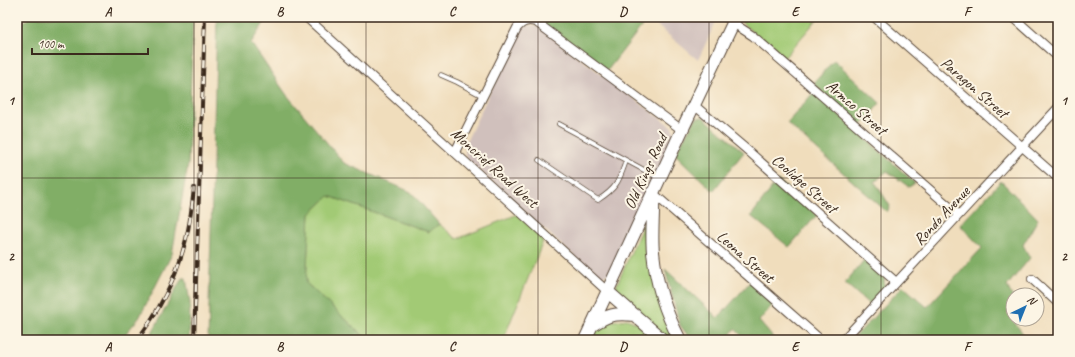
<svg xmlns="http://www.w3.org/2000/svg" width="1075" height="357" viewBox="0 0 1075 357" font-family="Caveat,sans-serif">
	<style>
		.industrial { fill: #d0c0bc }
		.green { fill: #a2ca75; stroke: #6e7a4a }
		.forest { fill: #81ae66; stroke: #5e6c42 }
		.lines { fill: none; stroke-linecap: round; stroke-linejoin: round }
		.lane-casing { stroke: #564536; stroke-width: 5.5 }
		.street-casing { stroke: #564536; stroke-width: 10 }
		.secondary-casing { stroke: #564536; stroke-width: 14 }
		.lane { stroke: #fff; stroke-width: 4 }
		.street { stroke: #fff; stroke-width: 8 }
		.secondary { stroke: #fff; stroke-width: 12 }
		.rail-casing { stroke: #3b2a1e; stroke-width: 4 }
		.rail { stroke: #fcf5e5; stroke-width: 2.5; stroke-dasharray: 8; stroke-linecap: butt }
		.grid { fill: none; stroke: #3b2a1e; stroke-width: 1; stroke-opacity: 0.55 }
		.labels { text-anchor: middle; stroke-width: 4; stroke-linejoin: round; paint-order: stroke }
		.street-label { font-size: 16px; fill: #3b2a1e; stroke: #fcf5e5 }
		.neatline { fill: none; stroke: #3b2a1e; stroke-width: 1.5 }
		.grid-label { font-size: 13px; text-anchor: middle; font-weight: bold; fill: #3b2a1e }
	</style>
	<rect width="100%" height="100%" fill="#fcf5e5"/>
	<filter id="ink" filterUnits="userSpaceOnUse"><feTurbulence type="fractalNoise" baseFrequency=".025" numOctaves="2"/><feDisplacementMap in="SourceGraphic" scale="8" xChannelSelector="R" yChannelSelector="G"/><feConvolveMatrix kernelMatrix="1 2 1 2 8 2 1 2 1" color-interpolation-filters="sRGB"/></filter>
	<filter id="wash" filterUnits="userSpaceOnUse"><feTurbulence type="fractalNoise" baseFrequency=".012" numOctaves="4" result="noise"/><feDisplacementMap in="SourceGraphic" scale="16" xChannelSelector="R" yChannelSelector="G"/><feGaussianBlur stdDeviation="0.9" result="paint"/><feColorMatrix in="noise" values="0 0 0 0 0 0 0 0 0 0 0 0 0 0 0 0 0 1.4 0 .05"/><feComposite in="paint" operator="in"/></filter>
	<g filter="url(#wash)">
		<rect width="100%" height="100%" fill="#f0ddbc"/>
		<!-- industrial -->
		<path class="industrial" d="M647 17H718L698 60Z
			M528 25 538 27 672 127 675 134 611 272 604 276H596L467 159 465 154V144L520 30Z"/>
		<!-- green -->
		<path class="green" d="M740 17H819L784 58 743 24Z
			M329 196 429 232 439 224 457 239 518 214 544 239 503 340H368L306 283 310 214Z
			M649 211 650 253 677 340H668L617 295 615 289Z
			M627 319 639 324 657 340H589C598 321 608 322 627 319Z"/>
		<!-- forest -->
		<path class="forest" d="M31 17H193L188 165 172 254 139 318 120 340H17V28L20 24Z
			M217 17H268L251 43 286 94 344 163 411 192 439 224 429 232 329 196 310 214 306 283 368 340H208Z
			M536 17H647L648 18 607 71 535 18Z
			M834 60 880 103 861 126 813 84Z
			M814 92 915 183 909 187 887 171 875 182 890 206 887 212 787 123Z
			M703 117 744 152 713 191 675 154 696 118Z
			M778 180 817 215 789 247 751 216Z
			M1001 181 1038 219 1023 245 1030 258 1007 286C1014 300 1016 300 1007 313L1028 340H852L903 286 927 307 982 248 960 225Z
			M865 259 884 278 885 290 871 306 845 283Z
			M665 269 718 318 751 281 775 302 759 321 775 340H746L735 329 725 340H691L680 325Z
			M182 278H186L190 303 189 340H148Z"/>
	</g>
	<g filter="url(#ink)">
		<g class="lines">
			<defs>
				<path id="lane" d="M722 17 731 22
					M441 75 457 82 483 96
					M559 124 657 177
					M539 160 598 200C617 188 619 181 626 161"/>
				<path id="street" d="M306 17 607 291
					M874 17 1058 178
					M1013 17 1058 57
					M733 23 753 36 959 215
					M694 105 746 149 896 282
					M455 152 517 28C523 21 527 20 536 22L682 130
					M653 193 821 340
					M1032 279 1058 303
					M843 340 1058 108"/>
				<path id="secondary" d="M653 194C654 213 651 233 653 252 656 284 665 312 680 340
					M607 291 663 340
					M591 326C609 314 614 313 635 315
					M585 340 682 130 736 17"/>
			</defs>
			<!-- lane casing -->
			<use href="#lane" class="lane-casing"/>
			<!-- street casing -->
			<use href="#street" class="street-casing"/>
			<!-- secondary casing -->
			<use href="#secondary" class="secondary-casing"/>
			<!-- lane -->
			<use href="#lane" class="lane"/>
			<!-- street -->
			<use href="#street" class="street"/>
			<!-- secondary -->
			<use href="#secondary" class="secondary"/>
			<defs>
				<path id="rail" d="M137 340C159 311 176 278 185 243 190 225 192 206 194 188
					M194 340 205 17"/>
			</defs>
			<!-- rail casing -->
			<use href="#rail" class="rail-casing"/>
			<!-- rail -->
			<use href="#rail" class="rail"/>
		</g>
	</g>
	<!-- grid -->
	<path class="grid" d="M194 17V340M366 17V340M538 17V340M709 17V340M881 17V340M17 178H1058"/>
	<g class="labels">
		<!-- street labels -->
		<g class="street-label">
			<text transform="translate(975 87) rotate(41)" y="6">Paragon Street</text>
			<text transform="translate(857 107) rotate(41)" y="6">Armco Street</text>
			<text transform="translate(495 167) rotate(42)" y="6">Moncrief Road West</text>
			<text transform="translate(645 171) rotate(-65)" y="6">Old Kings Road</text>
			<text transform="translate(805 183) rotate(41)" y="6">Coolidge Street</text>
			<text transform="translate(941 215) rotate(-47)" y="6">Rondo Avenue</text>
			<text transform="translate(746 256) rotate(41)" y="6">Leona Street</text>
		</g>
	</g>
	<!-- margin -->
	<rect width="1075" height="357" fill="none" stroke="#fcf5e5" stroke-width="44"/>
	<!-- north arrow -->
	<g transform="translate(1025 307) rotate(43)"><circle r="19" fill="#fcf5e5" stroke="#afa495"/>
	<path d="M0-3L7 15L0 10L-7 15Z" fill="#1f6fb2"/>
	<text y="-6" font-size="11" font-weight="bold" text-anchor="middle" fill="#3b2a1e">N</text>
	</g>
	<!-- scale -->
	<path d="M32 48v6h116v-6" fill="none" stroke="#3b2a1e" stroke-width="2"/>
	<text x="38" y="48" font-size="12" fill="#3b2a1e" stroke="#fcf5e5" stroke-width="3" paint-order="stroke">100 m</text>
	<rect x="22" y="22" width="1031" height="313" class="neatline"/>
	<g class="grid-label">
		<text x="108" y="16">A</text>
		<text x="280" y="16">B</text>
		<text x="452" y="16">C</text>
		<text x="623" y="16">D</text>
		<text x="795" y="16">E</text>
		<text x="967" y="16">F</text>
		<text x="11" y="105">1</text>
		<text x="1064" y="105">1</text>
		<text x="11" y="261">2</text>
		<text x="1064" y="261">2</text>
		<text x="108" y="351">A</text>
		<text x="280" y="351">B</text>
		<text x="452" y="351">C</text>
		<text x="623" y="351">D</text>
		<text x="795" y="351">E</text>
		<text x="967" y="351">F</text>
	</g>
</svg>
